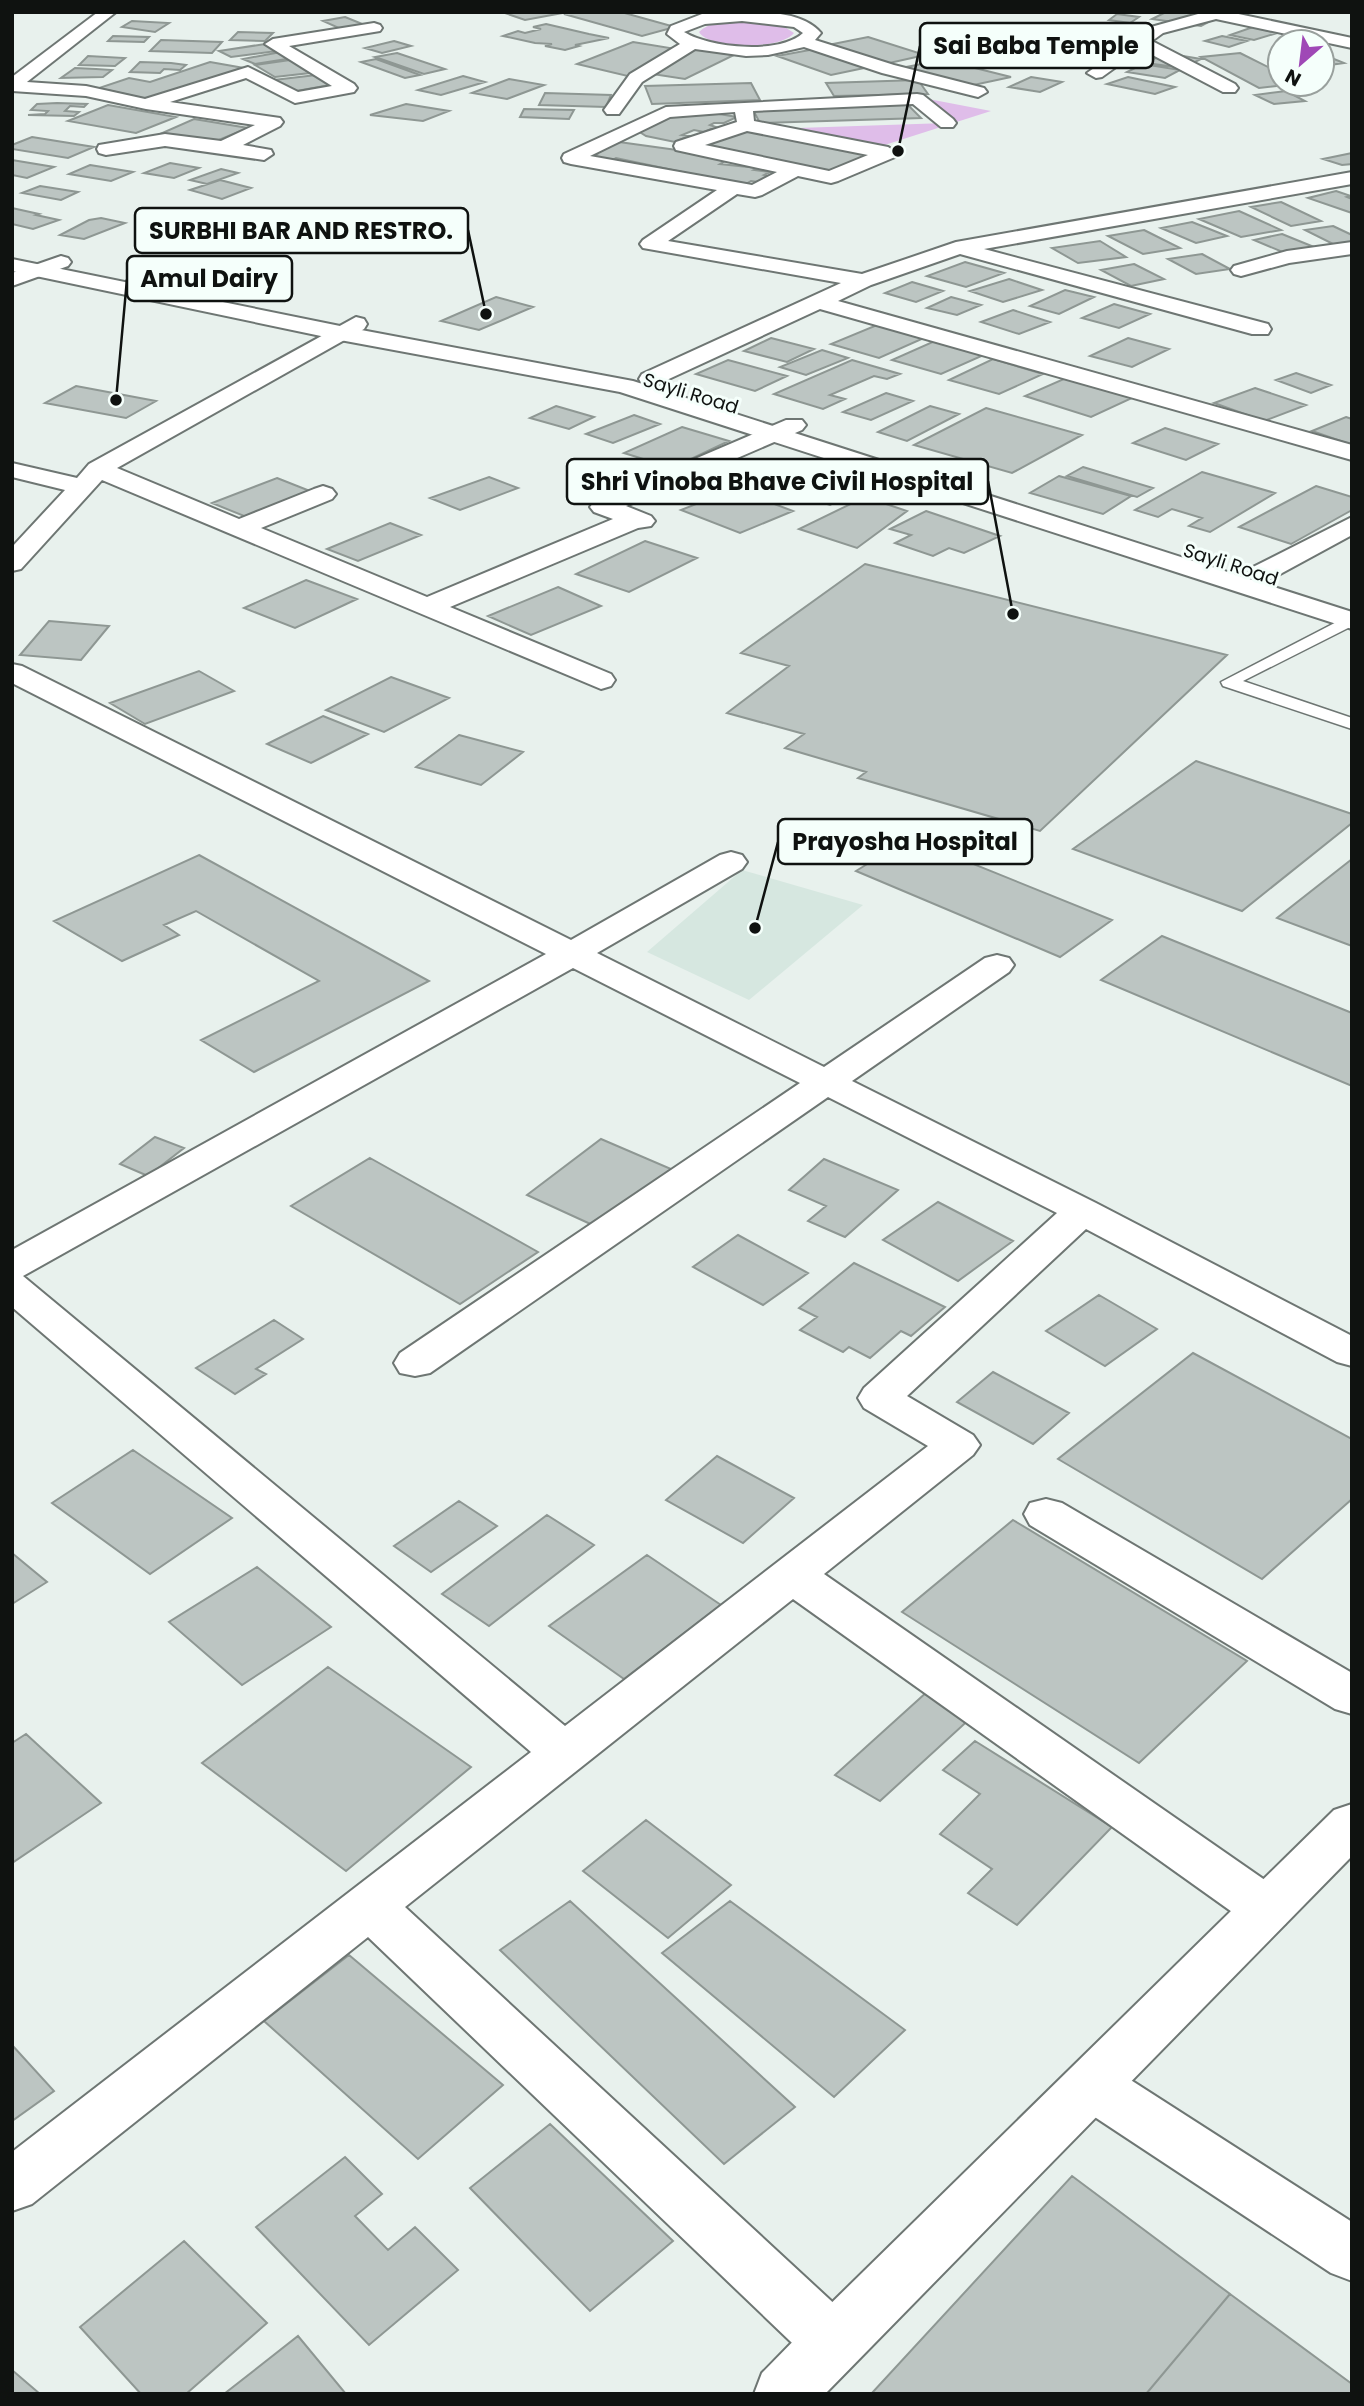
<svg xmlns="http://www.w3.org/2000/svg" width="1364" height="2406" viewBox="0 0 1364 2406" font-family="Poppins,sans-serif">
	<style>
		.built { fill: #d6e7e0 }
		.green { fill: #dfbde9 }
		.building { fill: #bcc5c2; stroke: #8e9793; stroke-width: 2 }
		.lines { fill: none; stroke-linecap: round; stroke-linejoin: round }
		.service-casing { stroke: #6e7673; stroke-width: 3 }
		.minor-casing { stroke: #6e7673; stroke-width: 4 }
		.tertiary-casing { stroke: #6e7673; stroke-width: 4 }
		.secondary-casing { stroke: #6e7673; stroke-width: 4 }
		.service { fill: #fff; fill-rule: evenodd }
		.minor { fill: #fff; fill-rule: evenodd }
		.tertiary { fill: #fff; fill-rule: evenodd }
		.secondary { fill: #fff; fill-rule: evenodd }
		.labels { text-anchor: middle; stroke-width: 6; stroke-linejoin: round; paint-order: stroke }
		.far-street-label { font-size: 19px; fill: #0f1210; stroke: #f5fffb }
		.leader { fill: none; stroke: #0f1210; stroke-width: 2.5 }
		.callout-dot { fill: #0f1210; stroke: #f5fffb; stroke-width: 2.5 }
		.callout { fill: #f5fffb; stroke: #0f1210; stroke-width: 2.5 }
		.callout-label { font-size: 24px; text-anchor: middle; font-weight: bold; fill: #0f1210 }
	</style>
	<rect width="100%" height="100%" fill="#e8f1ed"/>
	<!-- built -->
	<path class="built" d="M742 870 863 905 749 1000 647 952Z"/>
	<!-- green -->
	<path class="green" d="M755 21 783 26 794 33C781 50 710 50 699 32 711 19 738 21 755 21Z
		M918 97 991 111 869 150 768 129 946 123Z"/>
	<!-- building -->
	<path class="building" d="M502 12H568L525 20Z
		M573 12H621L675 27 642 36 564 14Z
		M1166 12H1184L1218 17 1201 26 1152 19Z
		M1117 14 1139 17 1130 23 1109 20Z
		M345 17 365 25 341 29 323 21Z
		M132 21 169 23 155 32 122 27Z
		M1110 23 1129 26 1110 37 1091 34Z
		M546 24 589 34 609 38 575 45 579 46 565 50 545 46 552 44 535 43 503 36 518 31 525 33 541 29 533 27Z
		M1253 27 1277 33 1254 40 1230 35Z
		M238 32 273 33 265 41 230 40Z
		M113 36 149 37 144 42 108 41Z
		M1222 36 1247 41 1229 47 1205 41Z
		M868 37 925 55 885 64 828 45Z
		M161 40 222 42 212 53 150 51Z
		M394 41 411 46 382 53 365 48Z
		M633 42 676 49 636 78 577 64Z
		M265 44 277 51 231 57 219 51Z
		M696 49 734 55 685 79 646 73Z
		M815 49 869 67 831 75 777 56Z
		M281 52 293 58 255 64 243 59Z
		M397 53 445 69 424 74 375 57Z
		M1165 53 1201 59 1183 68 1146 63Z
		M1240 53 1280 73V84H1295L1259 88 1201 57Z
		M88 56 125 58 115 66 79 65Z
		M1329 57 1344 63 1322 66V58Z
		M376 59 420 75 405 78 361 62Z
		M290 60 310 73 275 77 255 65Z
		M943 60 1011 77 969 86 906 67Z
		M140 62 171 63 186 65 180 70 164 69 160 73 130 72Z
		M210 62 244 68 150 100 99 88 129 78 150 82Z
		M1143 64 1180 70 1165 78 1127 72Z
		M75 68 96 69 112 70 103 77 61 78Z
		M316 75 330 85 291 92 274 80Z
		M463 76 485 82 441 95 418 90Z
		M1031 77 1062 82 1040 92 1009 87Z
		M1128 77 1175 87 1155 94 1107 84Z
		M509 79 544 85 507 99 472 93Z
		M918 80 928 94 834 96 826 83Z
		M751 83 760 100 652 104 645 86Z
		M1286 91 1305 101 1274 104 1255 95Z
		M545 93 611 95 606 107 539 105Z
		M905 102 921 118 760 123 752 108Z
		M57 103 87 104 84 107 70 106 65 111 79 112 74 116 28 115 45 114 48 111 31 110 37 104Z
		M406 104 449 111 423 121 370 115Z
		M108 105 176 117 136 133 68 121Z
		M524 109 574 110 569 119 520 117Z
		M707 112 737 117 724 123H714L710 125 716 127 704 132 694 130 682 135 689 136 675 142 646 136 635 129 670 114Z
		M194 119 248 128 214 142 160 134Z
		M743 127 879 155 834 174 698 145Z
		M32 137 94 147 68 158 12 149V145Z
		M619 142 713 155 727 160 720 164 758 168 754 170 770 172 764 175 768 176 758 182 751 181 744 185 616 158 607 163 588 160 596 155 587 154 606 145Z
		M1352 153V164L1342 165 1323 159Z
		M12 160 54 167 27 178 12 175Z
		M170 163 199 168 174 178 144 173Z
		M90 165 133 172 111 181 69 174Z
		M221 169 238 173 207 184 190 180Z
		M220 180 251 188 222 199 190 190Z
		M40 186 78 192 61 200 22 193Z
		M1336 191 1351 196 1347 197 1352 199V213L1308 198Z
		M1281 202 1321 221 1291 226 1251 207Z
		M12 208 39 214 36 215 59 220 33 229 12 224Z
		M1239 211 1281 230 1241 237 1199 219Z
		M101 218 125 223 84 239 60 235 89 220Z
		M1192 222 1227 236 1196 243 1161 228Z
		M1333 226 1352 235V243L1335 245 1305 230Z
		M1144 230 1180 248 1143 254 1108 236Z
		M1282 234 1314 247 1285 253 1254 240Z
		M1100 241 1126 257 1078 263 1052 248Z
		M1202 254 1230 269 1196 274 1168 259Z
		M965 262 1004 273 966 287 927 276Z
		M1134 264 1164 279 1131 286 1101 270Z
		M1009 279 1042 290 1003 302 970 291Z
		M912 282 943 291 916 302 885 293Z
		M1065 290 1094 297 1059 314 1030 306Z
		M496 297 533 307 479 330 441 321Z
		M951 297 981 305 957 315 927 308Z
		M1114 304 1150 314 1119 328 1082 318Z
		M1013 310 1050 322 1019 334 981 322Z
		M877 325 924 338 879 358 831 344Z
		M771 338 814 349 787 362 744 351Z
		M1128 338 1169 349 1132 367 1090 356Z
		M937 340 986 354 941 374 892 360Z
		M822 350 848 358 806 375 780 367Z
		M993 359 1043 374 999 394 949 380Z
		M728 360 787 376 755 391 696 374Z
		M852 360 900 374 887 379 874 376 830 395 845 399 823 409 774 394Z
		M1296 373 1331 385 1311 393 1276 380Z
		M1066 378 1132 398 1091 417 1025 396Z
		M76 386 156 401 126 418 45 403Z
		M1255 388 1306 405 1264 421 1214 403Z
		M886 393 913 401 871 420 843 412Z
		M556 406 594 417 569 429 530 418Z
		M930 406 959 414 907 441 878 432Z
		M986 408 1082 435 1012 473 914 445Z
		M634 415 660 424 613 443 586 434Z
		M1346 417 1352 419V445L1312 431Z
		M682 427 729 441 672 468 624 453Z
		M1165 428 1218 444 1186 460 1133 443Z
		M1083 467 1153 488 1137 497 1067 476Z
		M782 472 852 494 830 505 760 483Z
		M1202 472 1275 493 1210 532 1189 526 1202 518 1172 509 1158 517 1135 510Z
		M1059 476 1131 496 1103 514 1030 493Z
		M489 477 518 488 460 510 430 498Z
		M277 478 315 493 249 518 212 503Z
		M1316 486 1352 497V510L1291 544 1239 527Z
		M734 489 793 511 740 533 681 510Z
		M865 497 907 511 857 548 799 529Z
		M926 511 1000 536 964 553 949 548 933 556 895 543 911 535 890 529Z
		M390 523 421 535 358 561 327 549Z
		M645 541 697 558 629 592 576 574Z
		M865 564 1227 655 1040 831 858 778 866 772 785 748 804 734 727 713 789 666 741 653Z
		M306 580 357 599 295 628 244 608Z
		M558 587 601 606 531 635 488 616Z
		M49 621 109 626 81 660 20 655Z
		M199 671 234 691 145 724 110 703Z
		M391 677 449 698 384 732 326 710Z
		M323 716 368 734 311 763 267 744Z
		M459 735 523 752 481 785 416 767Z
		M1196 761 1352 814V823L1242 911 1073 849Z
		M909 838 1112 920 1060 957 856 871Z
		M199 855 429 981 254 1072 201 1040 319 981 196 911 164 925 179 935 122 961 54 921Z
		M1352 859V946L1277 918Z
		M1162 936 1352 1013V1086L1101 980Z
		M155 1137 184 1148 148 1176 120 1164Z
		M601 1139 671 1169 597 1227 527 1195Z
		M370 1158 538 1252 460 1304 291 1206Z
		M824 1159 898 1190 845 1237 808 1221 826 1206 789 1190Z
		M938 1202 1013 1241 958 1281 883 1240Z
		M738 1235 808 1273 763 1305 693 1267Z
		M854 1263 945 1307 911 1336 901 1331 870 1358 849 1347 843 1352 800 1330 817 1317 799 1308Z
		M1099 1295 1157 1329 1105 1366 1046 1331Z
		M274 1320 303 1339 256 1369 266 1374 235 1394 196 1368Z
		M1193 1353 1352 1439V1499L1262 1579 1058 1459Z
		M993 1372 1069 1413 1033 1444 957 1402Z
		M133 1450 232 1518 150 1574 52 1503Z
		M717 1456 794 1498 743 1543 666 1500Z
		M459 1501 497 1526 431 1572 394 1546Z
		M547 1515 594 1545 489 1626 442 1594Z
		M1013 1520 1247 1661 1139 1763 902 1612Z
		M12 1553 47 1582 12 1604Z
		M647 1555 721 1605 624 1679 549 1626Z
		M257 1567 331 1627 242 1685 169 1622Z
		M328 1667 471 1767 346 1871 202 1763Z
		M928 1691 974 1715 880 1801 835 1775Z
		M26 1734 101 1803 12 1863V1743Z
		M975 1741 1112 1827 1017 1925 968 1893 992 1869 940 1834 980 1794 943 1770Z
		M646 1820 731 1885 668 1938 583 1871Z
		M570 1901 795 2107 724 2164 500 1950Z
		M730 1901 905 2030 834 2097 662 1953Z
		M349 1955 503 2085 418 2159 264 2021Z
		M12 2045 54 2091 12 2121Z
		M550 2124 673 2241 590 2311 470 2188Z
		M345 2157 382 2194 355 2216 388 2250 415 2227 458 2270 369 2345 256 2227Z
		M1072 2176 1230 2294 1146 2394H871Z
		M184 2241 267 2323 186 2394H141L80 2327Z
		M1230 2294 1352 2384V2394H1146Z
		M298 2336 346 2394H224Z
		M12 2370 40 2394H12Z"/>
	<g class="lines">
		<defs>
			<path id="service" d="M1352 614V626L1243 681 1352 718V729L1223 686 1221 682Z"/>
			<path id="minor" d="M728 12C756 12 801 9 821 33L815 40 894 65 984 88 987 92 978 97 882 73 804 47 768 55 746 56 695 49 642 82 619 114H607L604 110 630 74 680 44 667 34 671 26 702 14ZM742 21 794 27 803 33C779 55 710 48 684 32L705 24Z
				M1197 12H1229L1352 38V48L1216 19 1163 33 1152 41 1235 84 1238 88 1235 92H1223L1141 49 1102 77 1096 78 1087 73 1151 27 1198 14Z
				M374 23 380 25 382 28 380 31 289 46 354 84 357 88 354 92 295 103 246 78 170 102 280 118 283 122 280 126 243 145 271 150 273 154 264 160 165 146 106 155 99 153 97 149 99 145 165 134 221 141 255 125 146 109 86 96 12 91V81L86 86 145 99 248 67 298 92 332 86 265 44 273 39Z
				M917 94 923 95 953 119 956 123 953 127H941L913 104 753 111 754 121 888 147 897 153 895 157 838 181 831 183 798 176 762 195 755 197 737 194 668 241 862 274 956 242 1352 172V184L984 249 1268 324 1271 329 1268 334H1252L960 254 871 285 838 301 1352 445V460L820 309 658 384H642L639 379 642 374 841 283 643 248 640 244 643 240 717 190 571 164 564 162 562 158 564 154 666 107ZM735 112 737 122 676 142 674 146 676 150 777 172 752 185 590 156 670 117ZM747 131 868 155 829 171 705 145Z
				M1352 242V254L1289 263 1241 276 1234 274 1231 270 1234 266 1287 251Z
				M61 256 68 258 71 262 68 266 12 286V273Z
				M356 317 364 319 367 324 364 329 117 468 239 519 314 489 323 486 332 489 336 494 332 499 261 528 427 597 613 519 594 512 590 507 594 502 786 420H802L806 425 802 430 626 506 651 516 655 521 651 526 638 528 450 607 611 674 615 680 611 686 601 689 102 480 21 569 12 571V547L65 490 12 477V463L77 478 89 464Z
				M1352 517V535L1271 579 1262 581 1253 579 1249 573 1253 567Z
				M12 664 22 666 571 940 720 855 731 852 742 855 747 862 742 869 597 953 824 1067 985 958 997 955 1009 958 1014 965 1009 972 852 1081 1096 1203 1352 1336V1366L1337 1362 1086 1229 907 1396 973 1435 980 1445 973 1455 824 1574 1285 1894 1293 1909 1285 1924 1267 1930 1249 1924 793 1599 405 1907 854 2322 863 2342 854 2362 833 2370 812 2362 368 1937 32 2204 12 2211V2152L531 1752 12 1307V1250L546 954 12 683ZM573 968 800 1083 400 1353 394 1363 400 1373 415 1376 430 1373 828 1097 1057 1213 864 1388 858 1398 864 1408 928 1446 565 1726 23 1276Z
				M1046 1499 1062 1503 1352 1673V1714L1335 1709 1030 1525 1024 1514 1030 1503Z
				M1092 2061 1112 2068 1352 2222V2281L1331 2273 1072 2102 1064 2085 1072 2068Z"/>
			<path id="tertiary" d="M98 12H116L18 89 12 90V77Z"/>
			<path id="secondary" d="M12 259 340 326 633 381 1352 612V629L620 392 340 340 12 271Z
				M1352 1804V1856L825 2394H754L762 2373 812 2322 1334 1810Z"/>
		</defs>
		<!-- service casing -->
		<use href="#service" class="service-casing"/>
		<!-- minor casing -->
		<use href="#minor" class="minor-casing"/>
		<!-- tertiary casing -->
		<use href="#tertiary" class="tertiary-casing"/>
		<!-- secondary casing -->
		<use href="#secondary" class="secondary-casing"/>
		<!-- service -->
		<use href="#service" class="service"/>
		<!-- minor -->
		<use href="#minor" class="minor"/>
		<!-- tertiary -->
		<use href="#tertiary" class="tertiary"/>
		<!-- secondary -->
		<use href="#secondary" class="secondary"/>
	</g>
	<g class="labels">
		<!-- far-street labels -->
		<g class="far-street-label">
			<text transform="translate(691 393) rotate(17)" y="7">Sayli Road</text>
			<text transform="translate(1231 564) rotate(18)" y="7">Sayli Road</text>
		</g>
	</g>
	<!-- callouts -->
	<path class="leader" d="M898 151L920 46M486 314L468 230M116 400L127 279M1013 614L988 481M755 928L778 842"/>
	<g class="callout-dot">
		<circle cx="898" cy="151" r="7"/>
		<circle cx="486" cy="314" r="7"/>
		<circle cx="116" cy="400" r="7"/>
		<circle cx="1013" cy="614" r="7"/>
		<circle cx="755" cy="928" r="7"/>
	</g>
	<g class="callout">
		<rect x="920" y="23" width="233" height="45" rx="7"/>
		<rect x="135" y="208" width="333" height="45" rx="7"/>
		<rect x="127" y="256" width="165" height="45" rx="7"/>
		<rect x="567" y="459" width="421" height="45" rx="7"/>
		<rect x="778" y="819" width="254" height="45" rx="7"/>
	</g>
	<g class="callout-label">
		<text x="1036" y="54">Sai Baba Temple</text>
		<text x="301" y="239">SURBHI BAR AND RESTRO.</text>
		<text x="209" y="287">Amul Dairy</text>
		<text x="777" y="490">Shri Vinoba Bhave Civil Hospital</text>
		<text x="905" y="850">Prayosha Hospital</text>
	</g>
	<!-- border -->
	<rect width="1364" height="2406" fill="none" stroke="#0f1210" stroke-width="28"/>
	<!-- north arrow -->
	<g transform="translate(1301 63) rotate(208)"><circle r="33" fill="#f5fffb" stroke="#99a09d" stroke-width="2"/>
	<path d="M0-5L12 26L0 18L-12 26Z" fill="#9f48b6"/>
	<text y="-10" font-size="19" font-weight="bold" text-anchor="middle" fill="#0f1210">N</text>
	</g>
</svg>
